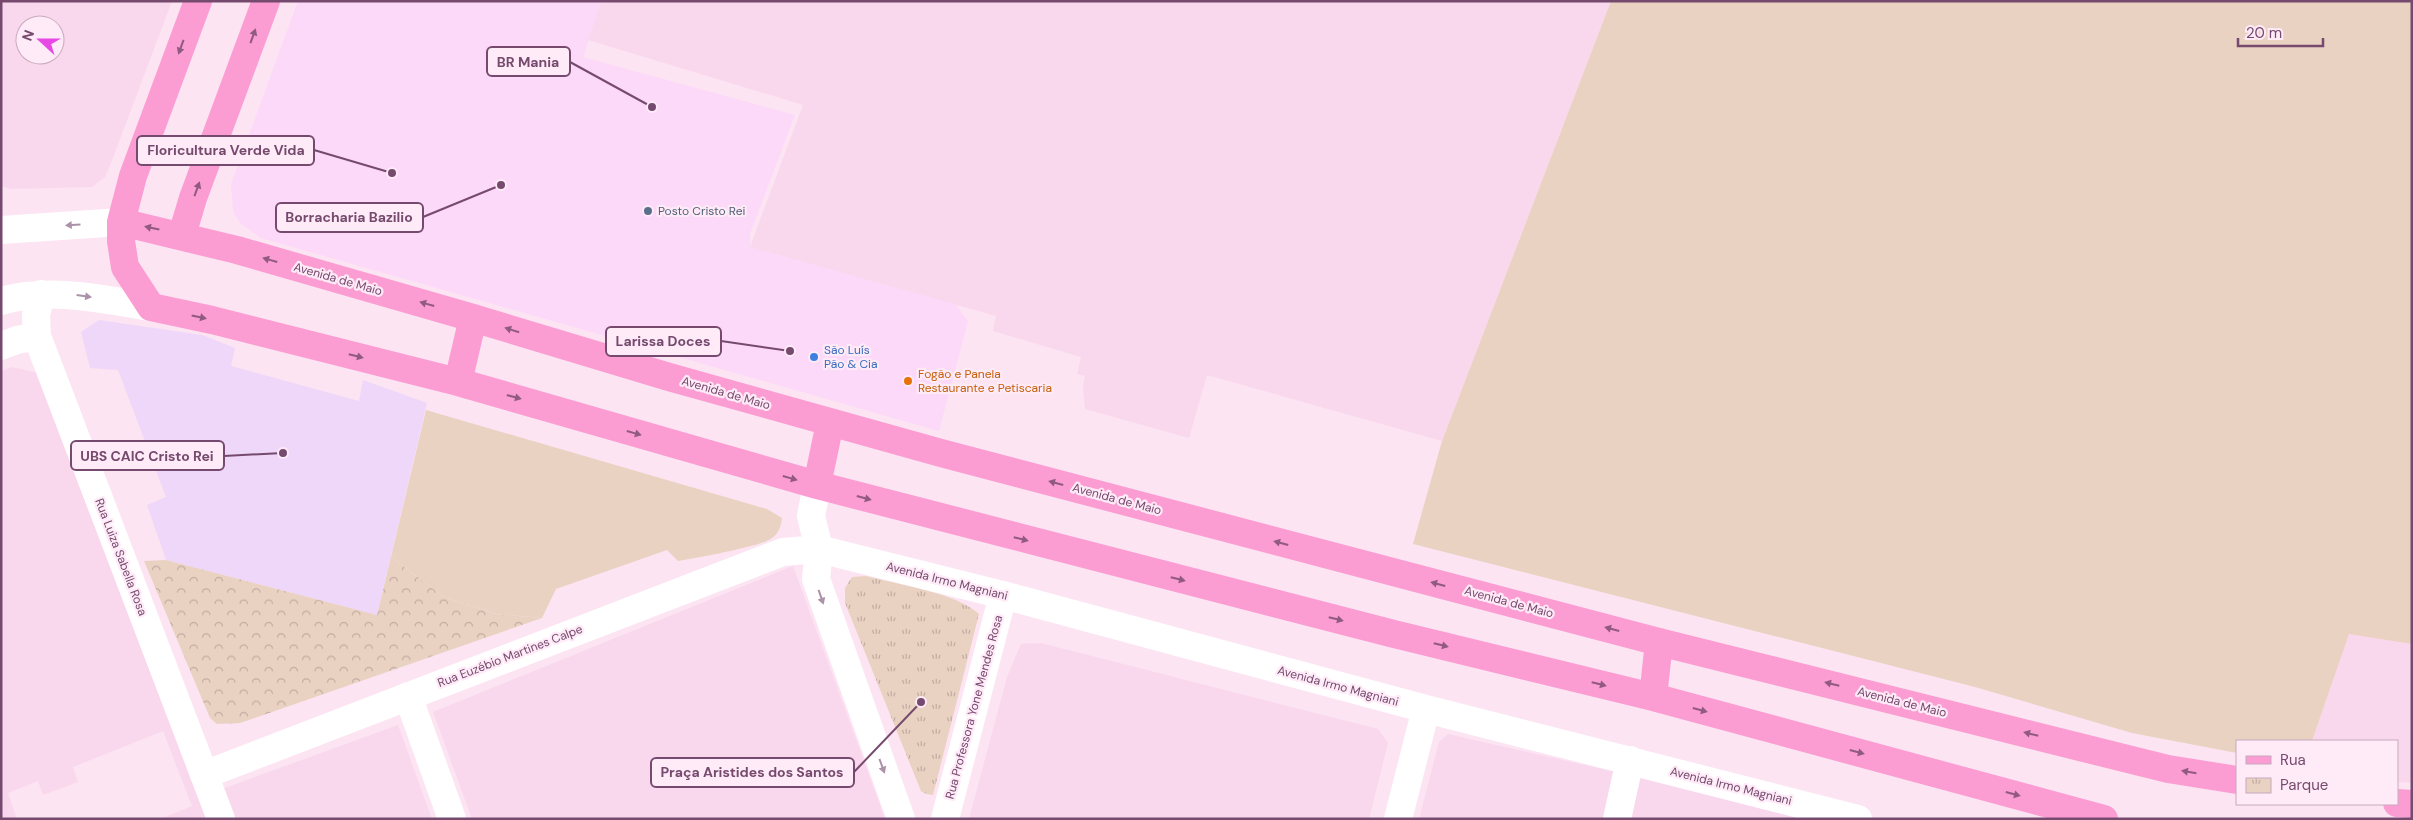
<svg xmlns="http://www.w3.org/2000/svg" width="2413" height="820" viewBox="0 0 2413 820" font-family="'DM Sans',sans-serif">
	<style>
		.residential { fill: #f9d8ed; fill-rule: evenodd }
		.commercial { fill: #fcd8f9 }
		.medical { fill: #efd7fa }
		.grass { fill: #ead2c2 }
		.forest { fill: url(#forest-crowns) }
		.park { fill: url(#park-tufts) }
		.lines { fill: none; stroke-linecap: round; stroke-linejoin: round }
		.minor { stroke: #fff; stroke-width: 28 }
		.tertiary { stroke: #fff; stroke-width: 28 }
		.secondary { stroke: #fff; stroke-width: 28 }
		.primary { stroke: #fb9cd3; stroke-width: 28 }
		.oneway { fill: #905a82 }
		.oneway2 { fill: #ac92a8 }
		.service-dot { fill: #5c6f8a; stroke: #ffeaf7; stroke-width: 2 }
		.shop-dot { fill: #3f7fe0; stroke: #ffeaf7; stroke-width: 2 }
		.food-dot { fill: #e8710a; stroke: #ffeaf7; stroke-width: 2 }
		.labels { text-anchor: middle; stroke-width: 4.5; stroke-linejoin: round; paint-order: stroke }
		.service-label { font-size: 12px; fill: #4e5e75; stroke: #ffeaf7; text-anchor: start }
		.street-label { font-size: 12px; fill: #754a6e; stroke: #ffeaf7 }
		.shop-label { font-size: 12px; fill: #366cbe; stroke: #ffeaf7; text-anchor: start }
		.food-label { font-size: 12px; fill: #c56008; stroke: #ffeaf7; text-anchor: start }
		.leader { fill: none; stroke: #754a6e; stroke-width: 2 }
		.callout-dot { fill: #754a6e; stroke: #ffeaf7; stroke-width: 2 }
		.callout { fill: #ffeaf7; stroke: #754a6e; stroke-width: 2 }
		.callout-label { font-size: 14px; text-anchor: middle; font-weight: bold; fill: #754a6e }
	</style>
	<defs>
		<pattern id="forest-crowns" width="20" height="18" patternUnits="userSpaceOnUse" patternTransform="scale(1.25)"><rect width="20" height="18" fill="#ead2c2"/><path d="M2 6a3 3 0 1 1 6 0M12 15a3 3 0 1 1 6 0" fill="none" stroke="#c2aca2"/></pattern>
		<pattern id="park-tufts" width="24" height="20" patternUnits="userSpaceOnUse" patternTransform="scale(1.25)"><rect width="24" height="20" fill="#ead2c2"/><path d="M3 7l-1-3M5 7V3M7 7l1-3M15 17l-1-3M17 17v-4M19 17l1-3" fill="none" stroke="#c2aca2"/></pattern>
	</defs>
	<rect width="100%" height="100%" fill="#fce4f2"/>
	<!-- residential -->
	<path class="residential" d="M1 1H172L111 163 105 177 92 187 11 189 1 186ZM25 25H55V55H25Z
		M601 1H1611L1442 441 1207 375 1189 438 1085 409 1083 386 1085 376 1077 374 1081 357 993 331 996 316 750 247 803 105 588 40Z
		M12 367 39 373 200 797 398 725 432 819H160L192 806 163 731 73 767 78 782 43 795 38 781 8 793 17 819H1V371Z
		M793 566 885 819H472L433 712Z
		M2349 633 2412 644V783L2397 782V741H2312Z
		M1041 643 1378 729 1388 743 1369 819H969L1007 677 1021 644Z
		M1448 734 1642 778 1802 819H1419L1439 742Z"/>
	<!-- commercial -->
	<path class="commercial" d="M298 1H601L583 57 795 115 750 234V247L955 304 968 321 939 431 261 238 240 223 233 211 231 184Z"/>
	<!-- medical -->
	<path class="medical" d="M99 320 202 335 235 348 231 366 359 401 363 380 427 403 377 615 166 560 147 505 166 497 118 370 90 368 81 332Z"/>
	<!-- grass -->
	<path class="grass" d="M1611 1H2412V644L2349 634 2312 741H2237V753L2132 733 1975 687 1413 544 1442 441Z
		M426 410 767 509 782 518C781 526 779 533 772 538 763 546 695 558 678 561L667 550 556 589 542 618 496 614 444 597 391 557Z"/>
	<!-- forest -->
	<path class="forest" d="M391 557 444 597 496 614 542 618 240 723 217 724 210 718 144 561 166 560 377 615Z"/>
	<!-- park -->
	<path class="park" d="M866 576C896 584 957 593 979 614L933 795 926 794 921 791 845 603V588L852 577Z"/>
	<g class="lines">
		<!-- minor -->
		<path class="minor" d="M41 294 36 315 37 336 221 819
			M1 346 17 340 37 336
			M817 485 811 516 819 549 816 579 901 819
			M408 696 452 819
			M204 775 783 552 819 549
			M945 819 1003 595
			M1617 819 1630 760"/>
		<!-- tertiary -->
		<path class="tertiary" d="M819 549 1003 595 1426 709 1858 819
			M1398 819 1426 709"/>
		<!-- secondary -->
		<path class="secondary" d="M1 230 121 222
			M1 301C51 287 101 299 151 307"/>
		<!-- primary -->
		<path class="primary" d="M198 1 133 176 121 222V241L125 267 151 307 212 320 458 382 817 485 1394 634 1653 697 2104 819
			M121 222 237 250 473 318 669 377 941 453 1659 642 2168 769 2237 780
			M182 235 193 198 266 1
			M458 382 473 318
			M817 485 830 423
			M1653 697 1659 642
			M2397 803 2412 804"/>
	</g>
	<!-- one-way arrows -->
	<defs><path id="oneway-solid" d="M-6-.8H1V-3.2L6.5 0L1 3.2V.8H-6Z" transform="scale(1.25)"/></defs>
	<g class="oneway">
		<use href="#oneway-solid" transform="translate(253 36) rotate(-70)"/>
		<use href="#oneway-solid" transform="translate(181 47) rotate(110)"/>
		<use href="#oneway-solid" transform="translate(197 189) rotate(-70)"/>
		<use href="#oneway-solid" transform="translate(152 228) rotate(-168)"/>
		<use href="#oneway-solid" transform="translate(270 260) rotate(-164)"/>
		<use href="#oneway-solid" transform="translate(427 304) rotate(-164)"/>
		<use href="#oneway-solid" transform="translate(199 317) rotate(12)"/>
		<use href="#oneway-solid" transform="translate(512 330) rotate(-163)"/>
		<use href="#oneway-solid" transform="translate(356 356) rotate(14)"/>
		<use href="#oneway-solid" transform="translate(514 397) rotate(15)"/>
		<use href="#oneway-solid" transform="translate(634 433) rotate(16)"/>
		<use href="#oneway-solid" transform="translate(790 478) rotate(16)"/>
		<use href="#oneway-solid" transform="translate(1056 483) rotate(-165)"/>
		<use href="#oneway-solid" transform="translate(864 498) rotate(15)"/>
		<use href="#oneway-solid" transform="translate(1021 539) rotate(14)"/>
		<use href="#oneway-solid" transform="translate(1281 543) rotate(-165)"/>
		<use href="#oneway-solid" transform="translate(1178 579) rotate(14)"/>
		<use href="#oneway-solid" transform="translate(1438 584) rotate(-165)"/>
		<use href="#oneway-solid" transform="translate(1336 619) rotate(14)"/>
		<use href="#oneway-solid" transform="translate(1612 629) rotate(-165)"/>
		<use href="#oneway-solid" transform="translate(1441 645) rotate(14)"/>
		<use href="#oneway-solid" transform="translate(1599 684) rotate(14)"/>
		<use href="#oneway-solid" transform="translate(1832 684) rotate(-166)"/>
		<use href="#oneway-solid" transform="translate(1700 710) rotate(15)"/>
		<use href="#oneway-solid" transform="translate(2031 734) rotate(-166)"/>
		<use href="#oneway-solid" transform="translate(1857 752) rotate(15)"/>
		<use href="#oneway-solid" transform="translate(2189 772) rotate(-170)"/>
		<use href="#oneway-solid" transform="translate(2013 794) rotate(15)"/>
	</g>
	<g class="oneway2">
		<use href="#oneway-solid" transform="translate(73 225) rotate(176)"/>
		<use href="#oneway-solid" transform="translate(84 296) rotate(8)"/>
		<use href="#oneway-solid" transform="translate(821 597) rotate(71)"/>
		<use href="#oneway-solid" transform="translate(882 766) rotate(70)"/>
	</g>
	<!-- markers -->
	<circle class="service-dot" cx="648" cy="211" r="5"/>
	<circle class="shop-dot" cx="814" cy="357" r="5"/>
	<circle class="food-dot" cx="908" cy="381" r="5"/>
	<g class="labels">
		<!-- service labels -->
		<g class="service-label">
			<text x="658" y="215">Posto Cristo Rei</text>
		</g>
		<!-- street labels -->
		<g class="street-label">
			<text transform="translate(338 279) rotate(16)" y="4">Avenida de Maio</text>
			<text transform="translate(726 393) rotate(16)" y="4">Avenida de Maio</text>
			<text transform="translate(1117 499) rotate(15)" y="4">Avenida de Maio</text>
			<text transform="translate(121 557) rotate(69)" y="4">Rua Luiza Sabella Rosa</text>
			<text transform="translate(947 581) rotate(14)" y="4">Avenida Irmo Magniani</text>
			<text transform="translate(1509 602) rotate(15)" y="4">Avenida de Maio</text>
			<text transform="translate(510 656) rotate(-21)" y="4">Rua Euzébio Martines Calpe</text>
			<text transform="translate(1338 686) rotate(15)" y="4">Avenida Irmo Magniani</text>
			<text transform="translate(1902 702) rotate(14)" y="4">Avenida de Maio</text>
			<text transform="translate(974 707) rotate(-75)" y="4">Rua Professora Yone Mendes Rosa</text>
			<text transform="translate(1731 786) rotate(14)" y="4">Avenida Irmo Magniani</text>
		</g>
		<!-- shop labels -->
		<g class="shop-label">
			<text x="824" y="354">São Luís<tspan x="824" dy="14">Pão &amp; Cia</tspan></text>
		</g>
		<!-- food labels -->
		<g class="food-label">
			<text x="918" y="378">Fogão e Panela<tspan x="918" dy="14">Restaurante e Petiscaria</tspan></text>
		</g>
	</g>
	<!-- callouts -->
	<path class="leader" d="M652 107L570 62M392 173L314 150M501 185L423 217M790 351L721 341M283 453L224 456M921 702L854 772"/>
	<g class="callout-dot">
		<circle cx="652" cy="107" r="5"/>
		<circle cx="392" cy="173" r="5"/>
		<circle cx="501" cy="185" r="5"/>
		<circle cx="790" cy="351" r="5"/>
		<circle cx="283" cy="453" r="5"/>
		<circle cx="921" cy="702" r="5"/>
	</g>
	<g class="callout">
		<rect x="487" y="47" width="83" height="29" rx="5"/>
		<rect x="137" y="136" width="177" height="29" rx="5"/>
		<rect x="276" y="203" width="147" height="29" rx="5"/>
		<rect x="606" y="327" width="115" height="29" rx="5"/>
		<rect x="71" y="441" width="153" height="29" rx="5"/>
		<rect x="651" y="758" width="203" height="29" rx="5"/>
	</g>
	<g class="callout-label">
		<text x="528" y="67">BR Mania</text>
		<text x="226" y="155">Floricultura Verde Vida</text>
		<text x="349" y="222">Borracharia Bazilio</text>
		<text x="663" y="346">Larissa Doces</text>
		<text x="147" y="461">UBS CAIC Cristo Rei</text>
		<text x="752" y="777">Praça Aristides dos Santos</text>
	</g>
	<!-- border -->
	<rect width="2413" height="820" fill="none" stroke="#754a6e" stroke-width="5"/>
	<!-- legend -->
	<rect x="2236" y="740" width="162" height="65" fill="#ffeaf7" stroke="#c8aac0"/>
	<rect x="2246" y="756" width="25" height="8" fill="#fb9cd3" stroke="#c8aac0"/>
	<text x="2280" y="765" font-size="15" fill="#754a6e">Rua</text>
	<rect x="2246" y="778" width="25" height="15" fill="url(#park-tufts)" stroke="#c8aac0"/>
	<text x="2280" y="790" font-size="15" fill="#754a6e">Parque</text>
	<!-- north arrow -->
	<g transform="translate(40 40) rotate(291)"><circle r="24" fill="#ffeaf7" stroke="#c8aac0"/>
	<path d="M0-4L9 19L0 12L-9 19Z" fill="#e649e4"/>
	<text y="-8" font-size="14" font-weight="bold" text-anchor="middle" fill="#754a6e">N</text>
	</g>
	<!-- scale -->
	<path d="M2238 38v8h85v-8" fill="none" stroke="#754a6e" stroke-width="2.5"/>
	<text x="2246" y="38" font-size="15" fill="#754a6e" stroke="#ffeaf7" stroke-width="4" paint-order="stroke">20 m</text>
</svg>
